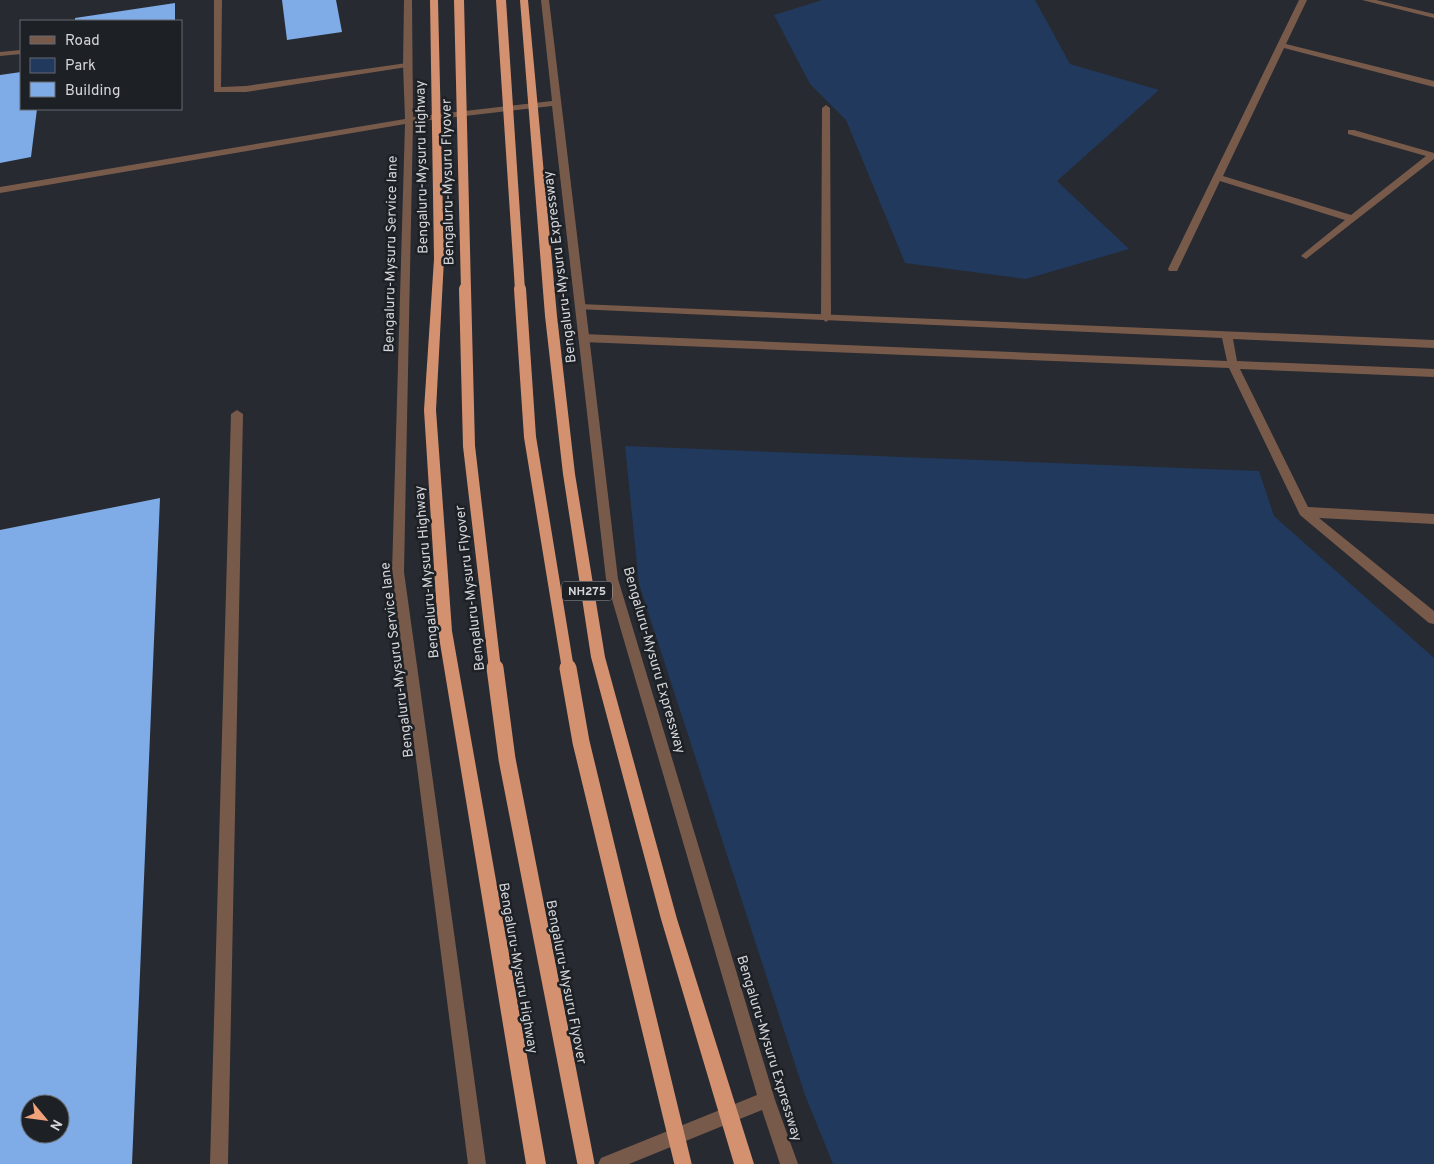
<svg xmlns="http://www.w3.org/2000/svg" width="1434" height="1164" viewBox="0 0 1434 1164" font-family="Overpass,sans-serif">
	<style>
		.green { fill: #21395c }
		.building { fill: #7fabe7; fill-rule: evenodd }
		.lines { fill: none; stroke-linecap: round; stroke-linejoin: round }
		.service { fill: #785a4b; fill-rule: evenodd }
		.minor { fill: #785a4b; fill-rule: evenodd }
		.tertiary { fill: #785a4b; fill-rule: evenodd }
		.trunk { fill: #d39170; fill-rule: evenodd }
		.trunk-bridge-far2 { stroke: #d39170; stroke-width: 10 }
		.trunk-bridge-far1 { stroke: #d39170; stroke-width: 12 }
		.trunk-bridge { stroke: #d39170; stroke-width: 17 }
		.labels { text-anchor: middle; stroke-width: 5; stroke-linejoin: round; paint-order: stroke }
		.shield { fill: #1d2126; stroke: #9c9fa3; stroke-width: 1 }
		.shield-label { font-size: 12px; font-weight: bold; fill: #d3d5d9 }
		.street-label { font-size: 14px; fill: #d3d5d9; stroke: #1d2126 }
	</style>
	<rect width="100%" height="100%" fill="#272a30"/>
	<!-- green -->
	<path class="green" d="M822 0H1035L1070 64 1159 90 1057 181 1129 249 1026 279 905 263 846 120 810 84 774 15Z
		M625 446 1259 471 1274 516 1434 658V1164H833L805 1095 639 584Z"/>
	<!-- building -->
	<path class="building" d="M282 0H336L342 32 287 40Z
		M175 3V21H75V18Z
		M21 72V109H37L31 157 0 163V75Z
		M160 498 132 1164H0V530ZM30 1104H60V1134H30Z"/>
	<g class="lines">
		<!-- service -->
		<path class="service" d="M214 0H222L221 87 246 86 407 63 411 65 407 67 246 92H214Z
			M21 50V54L0 56V52Z
			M826 105 830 108 831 318 826 322 821 318 822 108Z
			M237 410 243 414 228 1164H210L231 414Z"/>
		<!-- minor -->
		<path class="minor" d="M1299 0H1307L1286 44 1434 81V87L1284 48 1223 176 1351 215 1426 156 1348 134V130H1354L1434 153V159L1306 259 1301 256 1303 254 1345 220 1220 181 1178 269 1177 271H1169L1168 269Z
			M1362 0H1376L1434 14V18Z
			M580 304 1434 340V348L1233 339 1237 361 1434 369V377L1240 369 1308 507 1434 514V524L1319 518 1434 611V624L1429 623 1300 515 1229 368 583 342 578 338 583 334 1227 361 1222 338 576 309V305Z"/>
		<!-- tertiary -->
		<path class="tertiary" d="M404 0H412L413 117 552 101 541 0H549L618 579 775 1100 798 1164H780L762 1110 629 1164H598L601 1158 757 1095 606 579 552 106 413 122 404 572 486 1164H468L392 572 405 124 0 193V187L405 119 403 65Z"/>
		<!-- trunk -->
		<path class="trunk" d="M430 0H438L444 259 436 410 452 631 546 1164H526L438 631 424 410 434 259Z
			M520 0H528L557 316 575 474 605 657 677 919 754 1164H734L661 919 591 657 563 474 545 316Z"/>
		<!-- trunk-bridge-far2 -->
		<path class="trunk-bridge-far2" d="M459 0 466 290
			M501 0 520 290"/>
		<!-- trunk-bridge-far1 -->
		<path class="trunk-bridge-far1" d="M465 289 469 446 495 669
			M520 289 530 437 568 669"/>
		<!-- trunk-bridge -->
		<path class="trunk-bridge" d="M495 668 507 759 586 1164
			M568 668 581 742 683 1164"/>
	</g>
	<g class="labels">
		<!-- shield labels -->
		<rect class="shield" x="562" y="581.5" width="50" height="19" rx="4"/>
		<g class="shield-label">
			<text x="587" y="595">NH275</text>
		</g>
		<!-- street labels -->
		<g class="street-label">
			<text transform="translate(421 167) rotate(-91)" y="5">Bengaluru-Mysuru Highway</text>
			<text transform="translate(447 182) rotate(-91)" y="5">Bengaluru-Mysuru Flyover</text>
			<text transform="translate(390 254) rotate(-89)" y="5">Bengaluru-Mysuru Service lane</text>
			<text transform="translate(559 267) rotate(-97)" y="5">Bengaluru-Mysuru Expressway</text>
			<text transform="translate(426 572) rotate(-95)" y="5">Bengaluru-Mysuru Highway</text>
			<text transform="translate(469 588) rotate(-97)" y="5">Bengaluru-Mysuru Flyover</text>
			<text transform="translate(396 660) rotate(-97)" y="5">Bengaluru-Mysuru Service lane</text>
			<text transform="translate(655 660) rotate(74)" y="5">Bengaluru-Mysuru Expressway</text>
			<text transform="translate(519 968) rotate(80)" y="5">Bengaluru-Mysuru Highway</text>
			<text transform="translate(567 982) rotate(79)" y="5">Bengaluru-Mysuru Flyover</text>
			<text transform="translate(770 1048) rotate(73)" y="5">Bengaluru-Mysuru Expressway</text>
		</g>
	</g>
	<!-- legend -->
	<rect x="20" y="20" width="162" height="90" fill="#1d2126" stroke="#66696e"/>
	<rect x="30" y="36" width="25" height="8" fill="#785a4b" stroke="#66696e"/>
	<text x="65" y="45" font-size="15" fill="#d3d5d9">Road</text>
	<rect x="30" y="58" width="25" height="15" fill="#21395c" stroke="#66696e"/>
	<text x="65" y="70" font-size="15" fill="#d3d5d9">Park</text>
	<rect x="30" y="82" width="25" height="15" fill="#7fabe7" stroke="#66696e"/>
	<text x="65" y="95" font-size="15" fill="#d3d5d9">Building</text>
	<!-- north arrow -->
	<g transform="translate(45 1119) rotate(119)"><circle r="24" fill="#1d2126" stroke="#66696e"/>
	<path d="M0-4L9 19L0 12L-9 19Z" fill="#f0a27a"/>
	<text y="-8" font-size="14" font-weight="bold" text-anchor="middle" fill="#d3d5d9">N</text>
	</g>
</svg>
